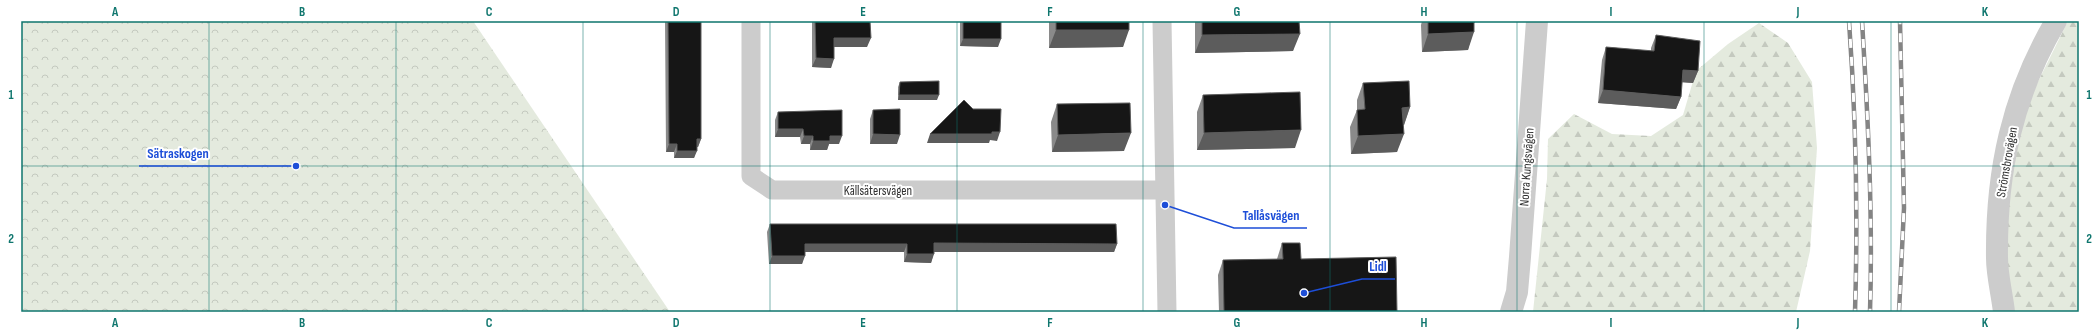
<svg xmlns="http://www.w3.org/2000/svg" width="2100" height="333" viewBox="0 0 2100 333" font-family="'Sofia Sans Condensed',sans-serif">
	<style>
		.forest { fill: url(#forest-firs) }
		.park { fill: url(#park-crowns) }
		.lines { fill: none; stroke-linecap: round; stroke-linejoin: round }
		.minor { stroke: #ccc; stroke-width: 19 }
		.tertiary { stroke: #ccc; stroke-width: 22 }
		.rail-casing { stroke: #848484; stroke-width: 4.5 }
		.rail { stroke: #fff; stroke-width: 3; stroke-dasharray: 9; stroke-linecap: butt }
		.wall { fill: #8a8a8a }
		.shaded-wall { fill: #5c5c5c }
		.building { fill: #161616; stroke: #5c5c5c }
		.grid { fill: none; stroke: #0f766e; stroke-width: 1; stroke-opacity: 0.55 }
		.labels { text-anchor: middle; stroke-width: 4; stroke-linejoin: round; paint-order: stroke }
		.street-label { font-size: 13px; fill: #2f2f2f; stroke: #fff }
		.leader { fill: none; stroke: #1d4ed8; stroke-width: 1.5 }
		.callout-dot { fill: #1d4ed8; stroke: #fff; stroke-width: 1.5 }
		.callout-label { font-size: 14px; text-anchor: middle; font-weight: bold; fill: #1d4ed8; stroke: #fff; stroke-width: 4; stroke-linejoin: round; paint-order: stroke }
		.neatline { fill: none; stroke: #0f766e; stroke-width: 1.5 }
		.grid-label { font-size: 13px; text-anchor: middle; font-weight: bold; fill: #0f766e }
	</style>
	<defs>
		<pattern id="forest-firs" width="22" height="20" patternUnits="userSpaceOnUse"><rect width="22" height="20" fill="#e4eade"/><path d="M5 1l3.5 6h-7zM16 11l3.5 6h-7z" fill="#c4c9bf"/></pattern>
		<pattern id="park-crowns" width="20" height="18" patternUnits="userSpaceOnUse"><rect width="20" height="18" fill="#e4eade"/><path d="M2 6a3 3 0 1 1 6 0M12 15a3 3 0 1 1 6 0" fill="none" stroke="#c4c9bf"/></pattern>
	</defs>
	<rect width="100%" height="100%" fill="#fff"/>
	<!-- forest -->
	<path class="forest" d="M2068 21H2079V312H2014L2009 293 2005 210 2018 122Z
		M1759 23 1788 43 1812 82 1817 148 1810 251 1796 312H1533L1547 179 1548 139 1574 114 1612 134 1651 136 1683 115 1696 71 1728 44Z"/>
	<!-- park -->
	<path class="park" d="M21 21H473L670 312H21Z"/>
	<g class="lines">
		<!-- minor -->
		<path class="minor" d="M751 21V176L772 190H1164
			M1162 21 1167 312"/>
		<!-- tertiary -->
		<path class="tertiary" d="M1511 312 1517 292 1520 257 1537 21
			M2004 312C2002 294 1997 275 1997 258 1996 171 2012 96 2056 21"/>
		<defs>
			<path id="rail" d="M1849 21C1856 118 1858 215 1855 312
				M1862 21C1868 118 1873 215 1870 312
				M1899 312 1904 208 1900 21"/>
		</defs>
		<!-- rail casing -->
		<use href="#rail" class="rail-casing"/>
		<!-- rail -->
		<use href="#rail" class="rail"/>
	</g>
	<!-- wall -->
	<path class="wall" d="M665 21H701V139L698 147H697L694 158H674V152H666Z
		M812 21H870L867 47H834L831 68 812 67Z
		M960 21H1001L998 47 960 46Z
		M1049 21H1129L1123 47 1049 48Z
		M1195 21H1299L1293 51 1195 53Z
		M1422 21H1475V23H1474L1468 50 1422 52 1421 25Z
		M1656 35 1698 71 1693 83 1682 82 1681 97 1676 109 1598 103 1602 60 1606 47 1651 51V48Z
		M900 82 937 100H898V87Z
		M1363 83 1410 107 1404 125H1403L1397 152 1351 154 1350 127 1357 110V100Z
		M1203 95 1295 148 1197 150V112Z
		M1057 104 1124 151 1052 152 1051 122Z
		M873 110 897 144H870V119Z
		M778 112 839 144H829L827 150H810V144H801L800 137H775V120Z
		M770 224 1117 244 1114 252H934L931 263 904 262V252H805L802 264H769L767 232Z
		M1282 243 1301 259 1397 312H1219L1218 275 1223 260 1277 259Z"/>
	<!-- shaded-wall -->
	<path class="shaded-wall" d="M1056 30H1129L1123 47 1049 48Z
		M1474 32 1468 50 1422 52 1428 34Z
		M1300 34 1293 51 1195 53 1202 35Z
		M834 38H871L867 47H831Z
		M963 39H1001L998 47 960 46Z
		M816 58 834 59 831 68 812 67Z
		M1683 70 1698 71 1693 83 1678 82Z
		M1603 90 1681 97 1676 109 1598 103Z
		M899 95H939L937 100H898Z
		M1410 107 1404 125H1396L1402 108Z
		M778 129H803L800 137H775Z
		M1301 130 1295 148 1197 150 1204 133Z
		M992 132H1000L997 141 990 140 989 143H927L930 134Z
		M1131 133 1124 151 1052 152 1058 135Z
		M873 134 900 135 897 144H870Z
		M1404 134 1397 152 1351 154 1358 136Z
		M804 136H813L810 144H801Z
		M830 136H842L839 144H829L827 150H810L813 141Z
		M697 139H701L698 147H694Z
		M669 144H677L674 152H666Z
		M677 151H697L694 158H674Z
		M934 243 1117 244 1114 252H931Z
		M805 244H907L904 252H802Z
		M907 254H934L931 263 904 262Z
		M772 256H805L802 264H769Z"/>
	<!-- building -->
	<path class="building" d="M668 21H701V139H697V151H677V144H669Z
		M815 21H870L871 38H834V59L816 58Z
		M963 21H1001V39H963Z
		M1056 21H1129V30H1056Z
		M1202 21H1299L1300 34 1202 35Z
		M1428 21H1474V32L1428 34Z
		M1656 35 1700 41 1698 71 1683 70 1681 97 1603 90 1606 47 1654 51Z
		M939 81V95H899L900 82Z
		M1409 81 1410 107 1402 108 1404 134 1358 136 1357 110 1365 109 1363 83Z
		M1300 92 1301 130 1204 133 1203 95Z
		M964 100 973 109H1001L1000 132H992V134H930Z
		M1130 103 1131 133 1058 135 1057 104Z
		M900 109V135L873 134V110Z
		M842 110V136H830V141H813V136H804L803 129H778V112Z
		M770 224H1116L1117 244 934 243V254H907V244H805V256H772Z
		M1282 243H1300L1301 259 1396 257 1397 312H1224L1223 260 1283 259Z"/>
	<!-- grid -->
	<path class="grid" d="M209 21V312M396 21V312M583 21V312M770 21V312M957 21V312M1143 21V312M1330 21V312M1517 21V312M1704 21V312M1891 21V312M21 166H2079"/>
	<g class="labels">
		<!-- street labels -->
		<g class="street-label">
			<text transform="translate(2006 162) rotate(-80)" y="5">Strömsbrovägen</text>
			<text transform="translate(1526 167) rotate(-86)" y="5">Norra Kungsvägen</text>
			<text x="878" y="195">Källsätersvägen</text>
		</g>
	</g>
	<!-- callouts -->
	<path class="leader" d="M296 166L216 166H139M1165 205L1234 228H1307M1304 293L1362 279H1395"/>
	<g class="callout-dot">
		<circle cx="296" cy="166" r="4"/>
		<circle cx="1165" cy="205" r="4"/>
		<circle cx="1304" cy="293" r="4"/>
	</g>
	<g class="callout-label">
		<text x="178" y="158">Sätraskogen</text>
		<text x="1271" y="220">Tallåsvägen</text>
		<text x="1378" y="271">Lidl</text>
	</g>
	<!-- border -->
	<rect width="2100" height="333" fill="none" stroke="#ffffff" stroke-width="44"/>
	<rect x="22" y="22" width="2056" height="289" class="neatline"/>
	<g class="grid-label">
		<text x="115" y="16">A</text>
		<text x="302" y="16">B</text>
		<text x="489" y="16">C</text>
		<text x="676" y="16">D</text>
		<text x="863" y="16">E</text>
		<text x="1050" y="16">F</text>
		<text x="1237" y="16">G</text>
		<text x="1424" y="16">H</text>
		<text x="1611" y="16">I</text>
		<text x="1798" y="16">J</text>
		<text x="1985" y="16">K</text>
		<text x="11" y="99">1</text>
		<text x="2089" y="99">1</text>
		<text x="11" y="243">2</text>
		<text x="2089" y="243">2</text>
		<text x="115" y="327">A</text>
		<text x="302" y="327">B</text>
		<text x="489" y="327">C</text>
		<text x="676" y="327">D</text>
		<text x="863" y="327">E</text>
		<text x="1050" y="327">F</text>
		<text x="1237" y="327">G</text>
		<text x="1424" y="327">H</text>
		<text x="1611" y="327">I</text>
		<text x="1798" y="327">J</text>
		<text x="1985" y="327">K</text>
	</g>
</svg>
